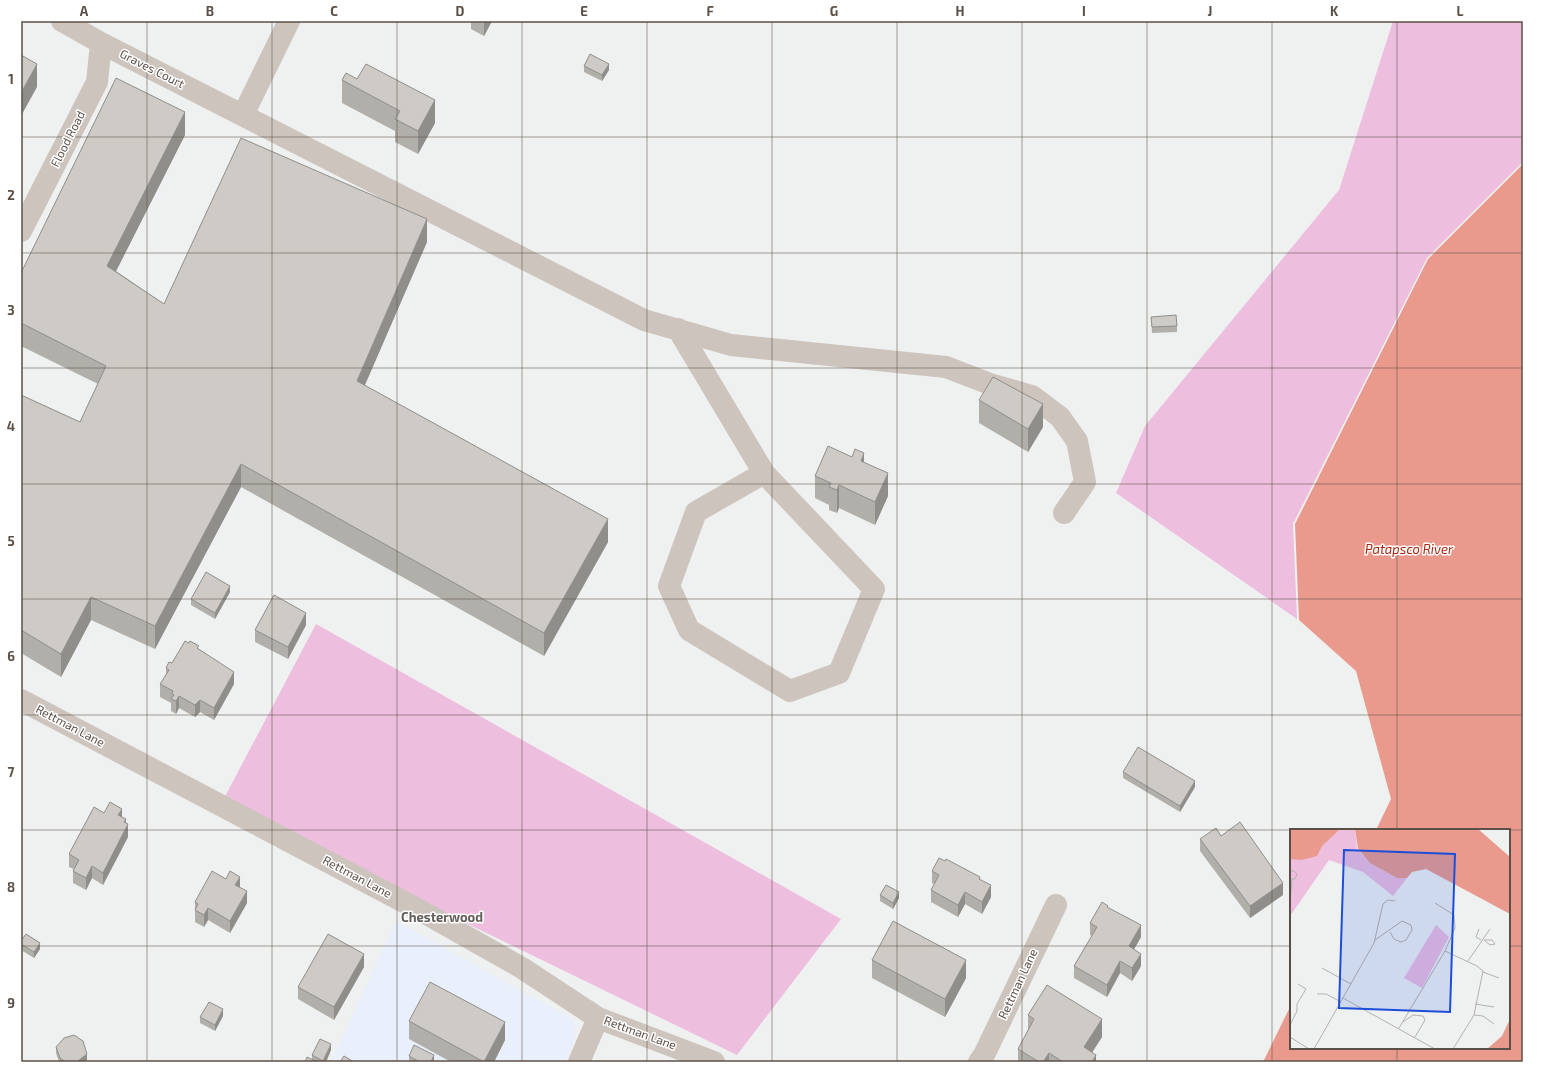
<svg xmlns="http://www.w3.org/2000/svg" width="1544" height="1083" viewBox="0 0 1544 1083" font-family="'Exo 2',sans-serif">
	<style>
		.commercial { fill: #e9effb }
		.green { fill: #edbede }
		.water { fill: #e99a8d }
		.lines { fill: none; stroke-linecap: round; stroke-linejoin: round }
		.minor { stroke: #cdc4bd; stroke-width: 22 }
		.wall { fill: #b1afaa }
		.shaded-wall { fill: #908e8b }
		.building { fill: #cecbc6; stroke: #908e8b }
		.grid { fill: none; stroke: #5b5047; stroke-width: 1; stroke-opacity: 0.55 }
		.labels { text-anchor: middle; stroke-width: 3; stroke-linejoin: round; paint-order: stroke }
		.street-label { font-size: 12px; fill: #5b5047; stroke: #fff }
		.water-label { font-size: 13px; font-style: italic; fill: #a52711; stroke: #fff }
		.neighbourhood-label { font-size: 13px; font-weight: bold; fill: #635f5b; stroke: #fff }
		.inset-road { fill: none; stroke: #b4b1ad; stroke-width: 1 }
		.view { fill: #1d4ed8; fill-opacity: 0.15; stroke: #1d4ed8; stroke-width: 2 }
		.inset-edge { fill: none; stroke: #5b5047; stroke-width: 2 }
		.neatline { fill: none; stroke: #5b5047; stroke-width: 1.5 }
		.grid-label { font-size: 13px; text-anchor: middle; font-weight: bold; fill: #5b5047 }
	</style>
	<rect width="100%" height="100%" fill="#eff1f1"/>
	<!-- commercial -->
	<path class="commercial" d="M396 921 574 1020 575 1040 565 1062H331Z"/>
	<!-- green -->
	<path class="green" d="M1393 21H1523V162L1427 258 1293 524 1297 619 1116 493 1145 426 1339 190Z
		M316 624 841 919 737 1055 221 804Z"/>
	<!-- water -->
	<path class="water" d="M1523 164V1062H1263L1291 1005V1048H1509V830H1376L1391 799 1356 671 1299 620 1295 524 1428 259Z"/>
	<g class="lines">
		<!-- minor -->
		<path class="minor" d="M62 21 101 43 644 320 731 345 946 367 990 384 1032 396 1060 417 1077 441 1085 482 1064 513
			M243 115 289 21
			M21 231 97 82 101 43
			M678 329 764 473 874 589 839 673 790 691 689 630 669 586 696 512 764 473
			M21 700 423 912 522 968 598 1018 714 1062
			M579 1062 598 1018
			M979 1062 984 1055 1056 905"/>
	</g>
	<!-- wall -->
	<path class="wall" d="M471 21H492L484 36 471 29Z
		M584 66 609 70 602 81 584 72Z
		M357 79 435 123 418 154 395 142V131L342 103V80Z
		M185 135 116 271 164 304 427 242 365 385 608 542 544 656 241 487 155 649 91 620 61 677 21 653V395L80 422 98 384 21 346V273Z
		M1151 317 1177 326V332L1152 333Z
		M979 400 1043 427 1028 452 979 423Z
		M864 462 888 496 875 525 839 508 837 513 829 510V505L815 498V476Z
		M230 592 215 619 191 605V599Z
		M306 625 288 659 255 642V630Z
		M199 649 234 684 214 720 200 712 195 717 179 708 176 714 171 711V703L160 697V684L166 676V668L172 663Z
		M1123 772 1195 787 1180 812 1123 778Z
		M104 813 122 817 126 823 128 837 103 885 92 878 86 890 73 883V871L74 869 69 867V854Z
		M1221 836 1283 895 1250 918 1200 851V839Z
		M932 871 980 880 991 897 982 914 965 904 958 917 931 902V890L934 884 932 883Z
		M240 887 247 903 230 933 208 920 204 927 195 922V902Z
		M880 895 899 898 893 909 880 901Z
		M1108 908 1141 937 1134 949 1141 966 1132 981 1120 973 1107 997 1074 978V966L1092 936 1090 935V923Z
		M21 941 40 949 34 958 21 950Z
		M872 960 966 978 945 1017 872 978Z
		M364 967 334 1020 298 999V987Z
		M1028 1015 1102 1037 1092 1052 1096 1062H1018V1049L1028 1030Z
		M223 1016 215 1031 200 1023V1017Z
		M409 1021 505 1040 494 1062H451L409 1039Z
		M56 1047 87 1060 84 1062H59L56 1053Z
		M331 1050 326 1062H305L312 1059V1055Z
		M409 1056 434 1061V1062H409Z"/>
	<!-- shaded-wall -->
	<path class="shaded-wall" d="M484 21H492L484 36Z
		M37 64V87L21 116V93Z
		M609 64V70L602 81V75Z
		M435 100V123L418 154V131Z
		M185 112V135L107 289V266Z
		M427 219V242L357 403V381Z
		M1043 404V427L1028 452V429Z
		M864 453V476L861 461Z
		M241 464V487L155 649V626Z
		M888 473V496L875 525V502Z
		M839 485V508L837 513V490Z
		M608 519V542L544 656V633Z
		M230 586V592L215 619V613Z
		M91 597V620L61 677V654Z
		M306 613V625L288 659V647Z
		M234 672V684L214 720V708Z
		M179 696V708L176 714V701Z
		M200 700V712L195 717V705Z
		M1195 781V787L1180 812V806Z
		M122 809V821L118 815Z
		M126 819V829L128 824V837L103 885V873Z
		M92 866V878L86 890V878Z
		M240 877V889L235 885Z
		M1283 883V895L1250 918V906Z
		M991 885V897L982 914V902Z
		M247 891V903L230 933V921Z
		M899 892V898L893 909V903Z
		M965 892V904L958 917V905Z
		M208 908V920L204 927V915Z
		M1141 925V937L1129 958V946Z
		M40 943V949L34 958V952Z
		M364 954V967L334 1020V1007Z
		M1141 954V966L1132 981V968Z
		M966 960V978L945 1017V999Z
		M1120 961V973L1107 997V985Z
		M223 1009V1016L215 1031V1025Z
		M1102 1019V1037L1086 1062 1084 1047Z
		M505 1022V1040L494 1062H484Z
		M331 1044V1050L326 1062H323Z
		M1049 1053V1062H1043Z
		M87 1054V1060L84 1062H76Z
		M434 1055V1062H431Z
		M1096 1055V1062H1092Z"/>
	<!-- building -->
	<path class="building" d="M590 54 609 64 602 75 584 66Z
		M21 55 37 64 21 93Z
		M366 64 435 100 418 131 395 119 400 111 342 80 346 73 357 79Z
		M116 78 185 112 107 266 164 304 241 138 427 219 357 381 608 519 544 633 241 464 155 626 91 597 61 654 21 630V395L80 422 106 366 21 323V273Z
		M1176 315 1177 326 1152 327 1151 317Z
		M993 377 1043 404 1028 429 979 400Z
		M828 446 852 457 855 449 864 453 861 461 888 473 875 502 839 485 837 490 829 487 831 483 815 476Z
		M206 572 230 586 215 613 191 599Z
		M274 595 306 613 288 647 255 630Z
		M185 641 189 643 190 641 199 646 197 648 234 672 214 708 200 700 195 705 179 696 176 701 171 699 174 695 172 693 173 691 160 684 169 670 166 668 169 662 172 663Z
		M1138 747 1195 781 1180 806 1123 772Z
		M110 802 122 809 118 815 126 819 124 822 128 824 103 873 92 866 86 878 73 871 79 860 69 854 94 807 104 813Z
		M1240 822 1283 883 1250 906 1200 839 1216 828 1221 836Z
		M939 858 945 861 946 859 980 877 979 879 991 885 982 902 965 892 958 905 931 890 939 875 932 871Z
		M212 871 226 879 230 871 240 877 235 885 247 891 230 921 208 908 204 915 195 910 198 904 195 902Z
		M886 885 899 892 893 903 880 895Z
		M1102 902 1108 906 1107 907 1141 925 1129 946 1141 954 1132 968 1120 961 1107 985 1074 966 1097 927 1090 923Z
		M893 921 966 960 945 999 872 960Z
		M26 934 40 943 34 952 21 944V941Z
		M328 934 364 954 334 1007 298 987Z
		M430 982 505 1022 484 1062 409 1021Z
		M1047 985 1102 1019 1084 1047 1096 1055 1092 1062H1063L1049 1053 1043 1062H1039L1018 1049 1034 1019 1028 1015Z
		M209 1002 223 1009 215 1025 200 1017Z
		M74 1035 83 1041 87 1054 78 1061 76 1062H66L60 1058 56 1047 64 1038Z
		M320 1039 331 1044 323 1061 312 1055Z
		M414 1045 434 1055 431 1062H420L409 1056Z
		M344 1056 354 1062H340Z
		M307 1057 318 1062H305Z"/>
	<!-- grid -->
	<path class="grid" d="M147 21V1062M272 21V1062M397 21V1062M522 21V1062M647 21V1062M772 21V1062M897 21V1062M1022 21V1062M1147 21V1062M1272 21V1062M1397 21V830M21 137H1523M21 253H1523M21 368H1523M21 484H1523M21 599H1523M21 715H1523M21 830H1291M1509 830H1523M21 946H1291M1509 946H1523M1397 1048V1062"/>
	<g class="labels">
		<!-- street labels -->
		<g class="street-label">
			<text transform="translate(152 69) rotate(27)" y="4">Graves Court</text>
			<text transform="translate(68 139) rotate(-63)" y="4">Flood Road</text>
			<text transform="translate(70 726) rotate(28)" y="4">Rettman Lane</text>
			<text transform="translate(357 877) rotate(28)" y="4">Rettman Lane</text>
			<text transform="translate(1018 984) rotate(-65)" y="4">Rettman Lane</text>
			<text transform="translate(640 1033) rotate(20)" y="4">Rettman Lane</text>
		</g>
		<!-- water labels -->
		<g class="water-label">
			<text x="1409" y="554">Patapsco River</text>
		</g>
		<!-- neighbourhood labels -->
		<g class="neighbourhood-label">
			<text x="442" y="922">Chesterwood</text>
		</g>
	</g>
	<!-- overview -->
	<g transform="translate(1290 829)">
		<rect width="220" height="220" fill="#eff1f1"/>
		<path d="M0 0H65L67 20 80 34 107 49H117L103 67 73 43 39 31 0 87ZM146 96 159 108 132 159 114 149Z" fill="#edbede"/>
		<path d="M0 0H50L32 17 27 27 12 31 0 30ZM65 0H188L220 28V85L136 40 122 43 117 49H107L80 34 68 20ZM220 190V220H197L212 207Z" fill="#e99a8d"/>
		<path class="inset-road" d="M0 42H4L7 45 5 50H0M0 75 2 50M189 100 186 108 191 111M85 111 112 92 121 96 122 101 116 111 111 113 104 110 100 103M194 111H202L205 115 200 116ZM155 122 187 137 193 142 184 186 163 220M178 132 200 100M32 139 61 155M193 143 209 149M27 165H36L51 173M53 169 145 220M185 175 204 178M184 186 193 187 204 195M113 193 123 186 133 187 135 191 125 208M0 196 7 182V175L16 160 8 155M109 199 155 122 165 99 164 86 145 74M0 208 19 220M24 220 84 114 93 75 98 71 105 72"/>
		<path class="view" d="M54 21 165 25 160 183 49 179Z"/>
		<rect width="220" height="220" class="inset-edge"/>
	</g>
	<!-- border -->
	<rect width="1544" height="1083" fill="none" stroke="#ffffff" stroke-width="44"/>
	<rect x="22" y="22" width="1500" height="1039" class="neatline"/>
	<g class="grid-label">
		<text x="84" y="16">A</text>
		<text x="210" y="16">B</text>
		<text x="334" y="16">C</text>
		<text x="460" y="16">D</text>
		<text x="584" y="16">E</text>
		<text x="710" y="16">F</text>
		<text x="834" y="16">G</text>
		<text x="960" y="16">H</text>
		<text x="1084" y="16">I</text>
		<text x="1210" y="16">J</text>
		<text x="1334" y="16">K</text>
		<text x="1460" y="16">L</text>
		<text x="11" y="84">1</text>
		<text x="11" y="200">2</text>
		<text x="11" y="315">3</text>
		<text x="11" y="431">4</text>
		<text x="11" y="546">5</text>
		<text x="11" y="661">6</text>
		<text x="11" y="777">7</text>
		<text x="11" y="892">8</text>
		<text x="11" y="1008">9</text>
	</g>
</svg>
